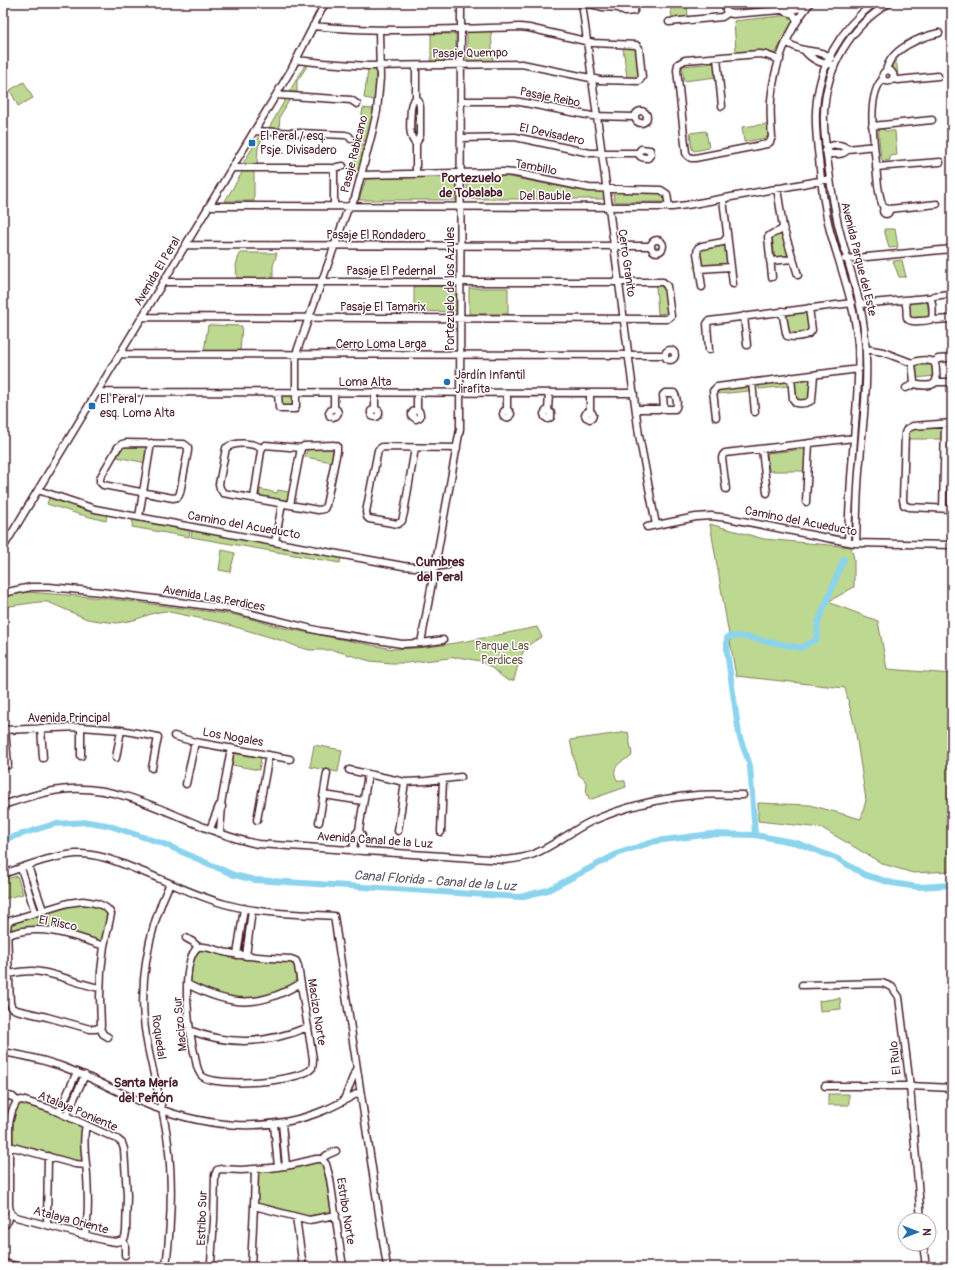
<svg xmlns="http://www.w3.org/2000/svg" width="955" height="1270" viewBox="0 0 955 1270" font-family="Pangolin,sans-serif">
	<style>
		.green { fill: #bdd991; stroke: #847c5e }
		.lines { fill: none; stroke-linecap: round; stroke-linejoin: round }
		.canal { stroke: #8cd4ed; stroke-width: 6 }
		.minor-casing { stroke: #4a1f2b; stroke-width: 9 }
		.minor { stroke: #fff; stroke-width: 6 }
		.poi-dot { fill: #1f6fb2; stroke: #fff; stroke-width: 1.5 }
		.labels { text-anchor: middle; stroke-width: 3; stroke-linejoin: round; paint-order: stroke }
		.street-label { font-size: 12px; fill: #4a1f2b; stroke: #fff }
		.poi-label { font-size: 12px; fill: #4a1f2b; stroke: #fff; text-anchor: start }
		.park-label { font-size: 12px; fill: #6c574a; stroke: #fff }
		.neighbourhood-label { font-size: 13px; font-weight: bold; fill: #4a1f2b; stroke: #fff }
		.water-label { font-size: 13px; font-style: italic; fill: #5e5565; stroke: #fff }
	</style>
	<rect width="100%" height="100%" fill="#fff"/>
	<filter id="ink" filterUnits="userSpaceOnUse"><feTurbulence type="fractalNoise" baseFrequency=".025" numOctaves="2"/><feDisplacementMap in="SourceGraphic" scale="8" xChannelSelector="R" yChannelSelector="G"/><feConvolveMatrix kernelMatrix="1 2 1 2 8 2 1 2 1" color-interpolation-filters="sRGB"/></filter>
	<g filter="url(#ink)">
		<!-- green -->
		<path class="green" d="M670 3H687L688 17 672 19Z
			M878 3H885L840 50 835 57 833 56C841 35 860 16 878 3Z
			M791 15 794 19 775 54 765 50 736 52 734 21Z
			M467 30H491L493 62H467Z
			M431 34H456V62H431Z
			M626 47H636L639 75V78L627 77 623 48Z
			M896 56 898 76 897 77 895 71 890 67 892 61Z
			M716 63 717 77 684 81 682 66Z
			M305 65H308L297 81V92H289Z
			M373 69H376L375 100 364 98 368 70Z
			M827 71 820 113 822 147 821 141 820 139 818 113 819 100Z
			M24 82 33 98 18 106 10 90Z
			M286 98 290 99 280 116 279 129 269 128Z
			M416 102 417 105 418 136 417 140 414 137V104Z
			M363 108 373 109 371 124 366 141H357Z
			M767 124 768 136 766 138 744 142 742 127Z
			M878 129H884L885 131H895L897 155 890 156V160L883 161 881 158Z
			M706 131 709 148 694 151 692 149 690 133Z
			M261 134H265L258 147 257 165H242Z
			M356 144H365L358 173H354Z
			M243 171H254V201H225Z
			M456 176 458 200H359L366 179Z
			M504 176 578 190 604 191 605 199H467V177Z
			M825 189H826L834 224 839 243 844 254 842 257 837 244Z
			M616 191 661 192 664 195 665 202H616L614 200 613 192Z
			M884 229H895L898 247 889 248Z
			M783 234 789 256 775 258 772 237Z
			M723 243 725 245 728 263 725 265 703 267 701 265 700 251 701 248Z
			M240 253H277L273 266V279L237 278 236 265Z
			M902 260 906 277H899L893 261Z
			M845 266 851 280 859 315 863 348 864 374 861 423 855 478 853 536 852 537H851C852 510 853 484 854 458 856 438 859 419 861 400 864 356 859 310 845 268Z
			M664 285 667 313 658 314 656 286Z
			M414 286 456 287V312L414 311Z
			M469 288H508V314H469Z
			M927 300 929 316 915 318 911 317 908 302Z
			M807 311 809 329 808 332C802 334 793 336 788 332L786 317 787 314Z
			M208 325 242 326 240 351H204Z
			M933 365 934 376 916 378 915 366Z
			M807 379 810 380V397L807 401H795L794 383 795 381Z
			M789 380V386L759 389 758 384Z
			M748 385 749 391 718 394V389Z
			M279 395 294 396V408L279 407Z
			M941 427 942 429V439H909L908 431 911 428Z
			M125 447H145L147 448 146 463 117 457 122 449Z
			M307 449H334L332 462 305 457Z
			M806 449 805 471H769L767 453Z
			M260 489 277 493 278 490 289 492 288 502 259 497Z
			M947 490H952V505H947Z
			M49 498 87 511 107 515 106 521 78 514 47 504Z
			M133 520 190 531 189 537 132 527Z
			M710 524 764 539 851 547 854 559V587L828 602 878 621 887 669 952 674V871L913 873 883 864 822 828 758 821V803L810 805 861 819 866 800 855 728 845 688 736 676Z
			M192 531 341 557 340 563 191 537Z
			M222 550 235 553 230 572 219 570Z
			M27 592 104 598 236 615 284 628 392 649C439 649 491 636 537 627L542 637C520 647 520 659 514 680L509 681 504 678 489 666 480 661 458 657 407 663H391L370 661 333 650H310L298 647 283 641 222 623 165 611 154 613 134 620 117 623 100 621 87 619 48 602H39L3 607V596Z
			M628 732 632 754 631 757C621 761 610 767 617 780L625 781 626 787 589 800 588 795H586L587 785 584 779 579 775 576 768 570 740Z
			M314 745 342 750 338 772 310 767Z
			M234 752 261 757 259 770 232 765Z
			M17 876 23 894 3 899V880Z
			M75 905C82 905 102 905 106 913 108 917 102 936 101 942L75 934 39 927 24 928 12 931 11 930V926L14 923Z
			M201 950 235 958 291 963 295 967 296 982C267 1002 220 1005 191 982 191 971 193 959 199 951Z
			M840 998 841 1009 820 1011 819 1001Z
			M828 1094H849V1105H828Z
			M22 1104C40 1109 67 1115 82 1128L83 1132 84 1162H73V1160L25 1146 24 1148 13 1144V1123L15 1112 19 1105Z
			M317 1162 322 1163 326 1179 331 1212 326 1214 324 1213 309 1216 303 1215 268 1205 267 1207 260 1205 256 1202 257 1172 289 1169Z"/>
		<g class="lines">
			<!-- canal -->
			<path class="canal" d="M755 835 750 766C747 755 742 746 739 734L727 652V638L730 636 746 637 801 648 817 639 818 622 844 559
				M3 840 54 824 88 822 107 825 164 844 234 875 255 880 520 897 548 890 619 853 656 841 711 834 755 835 797 843 838 859 865 875 892 883 918 887 952 885"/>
			<defs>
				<path id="minor" d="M582 3 639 435 656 525
					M585 3 603 7 620 8 621 10 625 12 634 11 635 7 633 4 626 3
					M725 3 726 10 728 13
					M784 11 793 14 797 20
					M728 13 733 14 806 8
					M669 22 722 17 728 13
					M786 42C791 45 798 49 804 50 813 52 823 51 831 58
					M804 50C810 58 820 64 830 64
					M717 58 722 106
					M296 60 324 63 368 66 522 64 600 80 639 81 642 77 639 48 636 45 594 43 529 28 520 27C451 29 382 33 313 26
					M416 66V98L419 102 420 107V135L416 144V174
					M882.5 76a5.5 5.5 0 1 1 11 0a5.5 5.5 0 1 1-11 0Z
					M886 71C890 49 920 37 939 33
					M883 79C866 95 874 142 876 163 877 178 878 195 884 209
					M892 79 898 80 938 76
					M276 95 351 100 357 104
					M416 98 412 103 411 107C411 117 407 136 416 144
					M461 101H515L592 116 634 117
					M635 117a6 6 0 1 1 12 0a6 6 0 1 1-12 0Z
					M872 126 932 120
					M254 131 345 135 349 136 351 139
					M461 138 515 137 590 153H638L641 149 650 150 651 154 648 158C644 158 640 158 638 153
					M825 150C831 144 841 143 848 149
					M826 150 831 154C837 154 844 155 848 149L874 146
					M688 156 691 158H695L767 144 770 142 772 137C771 125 770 112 771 100 774 65 788 31 810 3
					M688 156 686 153 677 70 678 64 685 60 759 54 766 55 780 60
					M876 167 940 162
					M232 168H332L333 169 334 172V206
					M333 169 337 167 343 166
					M362 175 503 172 515 173 589 188 661 190 667 194 669 207
					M777 188 783 227 798 275
					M723 199 733 284
					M209 206 672 207 687 205 830 179
					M883 211a3 3 0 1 1 6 0a3 3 0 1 1-6 0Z
					M889 209 937 204
					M651 246a6 6 0 1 1 12 0a6 6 0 1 1-12 0Z
					M186 245 651 246
					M845 259 952 249
					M770 261 793 259
					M699 269 731 267
					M772 277 768 237C772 231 780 234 783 227
					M702 287 697 253 698 248 702 246 723 242 727 237
					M904 300C911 312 899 323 919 321 924 321 928 321 932 319 933 313 933 303 930 298
					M860 304 927 298H930L934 296 948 294
					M782 311 786 333 787 336C794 338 809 337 812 330L809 308
					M744 316 747 345
					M142 317 667 319 671 316 667 286 663 282H163
					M932 319 936 320 950 319
					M866 349 883 352 912 363C918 360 928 359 934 362L938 359 949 358
					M665 355a5 5 0 1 1 10 0a5 5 0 1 1-10 0Z
					M709 350 707 324 709 321 852 303
					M120 354 665 355
					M912 363 914 382 915 384C920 386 934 387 936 381 937 378 936 374 936 371 936 367 936 365 934 362
					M791 377 793 399 796 403C802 404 808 403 812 400L814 375
					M752 382 755 412
					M935 382H952
					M906 388 915 384
					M97 392 634 393
					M278 393 279 408 281 409H295L296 406V358L297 351 347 211 355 198 372 133 377 111 380 78 379 31
					M375 393V409L379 411V414C378 417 375 418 372 416L371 414V411L375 409
					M334 408 331 410 329 413 330 416 333 417 336 416 338 413 337 410 334 408V393
					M636 409H675C678 406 677 397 674 393H665L663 395 664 409
					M417 410 414 411 412 413V416L416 419 420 417V414L419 411 417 410V393
					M507 410 504 411 503 414 504 417 506 418 509 417 511 414 510 412 507 410V393
					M548 411H546L544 414 545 417 548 419 551 417V413L548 411 549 393
					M590 411 587 412 585 415 586 417 590 419 592 418 593 415 592 413 590 411V393
					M716 417 713 391 717 387 859 369
					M952 423 913 426 907 429 905 433 903 500 904 505 909 507 952 509
					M126 443 184 444 188 447V451L180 493 178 497 173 498 103 485 100 482V478L118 447 122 444Z
					M415 448 404 513 402 521 398 524 369 519 367 517 366 512 378 450 382 447 457 448
					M762 449 767 493
					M726 489 722 458 723 455 725 453 854 438
					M38 490 95 509 403 566 427 568 448 565
					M254 498 261 451 262 448 265 445 301 448 304 446 334 445 337 446V451L326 505 324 509 318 510 223 493 220 488 219 484 226 448C236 441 252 443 262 448
					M806 502 809 443
					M290 505 301 448
					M943 508 945 424
					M139 517 151 443
					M647 527 696 517 711 516 728 518 822 537 854 543 952 545
					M275 542 282 504
					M848 542C849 507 851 473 854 439 856 408 860 377 858 345 855 305 841 269 830 231 824 207 821 183 819 159 817 143 815 127 816 111 818 67 840 29 874 3
					M856 543C857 516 857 488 860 461 863 420 869 380 865 338 862 301 849 268 840 232 834 210 831 187 828 164 826 147 823 130 824 113 826 67 850 27 889 3
					M3 548 291 70 325 3
					M3 593 31 587H49L101 592 232 609 320 631 402 644 421 643 443 640
					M421 643 460 429 461 3
					M81 727V756
					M41 728 43 758
					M5 729 8 765
					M3 730 81 727 121 730 158 737 152 768
					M174 736 195 742 290 759
					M116 758 121 730
					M349 770 405 782 426 781 461 777
					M186 784 195 742
					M324 795 363 801
					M3 805C25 798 48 790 71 789 138 786 194 832 258 844L504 860C515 859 525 858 534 854 554 846 571 831 590 822 623 807 661 798 697 795 712 794 728 795 743 795
					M257 820 269 755
					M319 822 327 773
					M210 829 219 806 221 804
					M359 830 362 836V851
					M398 831 405 782
					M220 832 222 806 221 804 231 748
					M441 832 443 779
					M353 851 355 835 359 830 368 774
					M28 866 43 910
					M21 868 35 912
					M3 874C27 866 51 856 76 854 98 853 118 862 138 870 167 881 195 896 225 904 260 914 298 914 334 916L387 1267
					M83 901C92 902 107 904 111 914L104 946 101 971 100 997 101 1026 96 1029H90L47 1017 16 1010 12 1008 10 1003 7 930 8 922 12 920 68 903Z
					M8 935C41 923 72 935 104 946
					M186 938 193 942 198 947C206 945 220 952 229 953 249 957 270 958 291 959L296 961 298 966 313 1059C313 1062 313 1065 312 1068 301 1082 215 1088 202 1076 197 1072 196 1062 195 1056 189 1035 179 962 198 947
					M237 955 244 908
					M246 956 252 910
					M9 974C17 972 24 971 32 971 55 972 77 984 100 988
					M187 984C230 1006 258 1009 301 983
					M802 985 882 983 892 987 899 997 910 1086 921 1220
					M100 1028 103 1034 108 1037
					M189 1030C230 1046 267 1044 308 1027
					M3 1052C28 1056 53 1062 76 1072 98 1081 118 1092 139 1101 199 1127 265 1135 325 1110 337 1105 349 1098 360 1092
					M825 1086H910L952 1088
					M3 1095 13 1097 17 1101
					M17 1101 22 1100 51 1109 117 1139 122 1143 124 1149 127 1195 126 1232 125 1237 123 1240
					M343 1101 346 1095 356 1069
					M59 1112 77 1072
					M66 1116 85 1075
					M282 1123 286 1166
					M274 1124 278 1167
					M9 1146 75 1164 86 1165
					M322 1159 326 1164 330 1179 343 1267
					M322 1159 327 1155 336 1151
					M254 1206 309 1220 336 1215
					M11 1214 16 1217 103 1240 116 1242 123 1240
					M11 1214 9 1206V1123L12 1111 17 1101
					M296 1217 303 1267
					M6 1224 8 1218 11 1214
					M47 1225 48 1156
					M85 1235C89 1216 88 1195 87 1175 86 1159 82 1141 86 1125
					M123 1240 125 1245V1255
					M923 1244 926 1267
					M3 1263 20 1267
					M166 1267C171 1226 173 1184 168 1143 164 1109 153 1076 147 1042 137 989 147 932 170 883
					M212 1267 211 1262 214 1220 215 1175 217 1170 221 1169 241 1170 270 1168 291 1165 316 1159H322
					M251 1267 254 1206 255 1169"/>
			</defs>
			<!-- minor casing -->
			<use href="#minor" class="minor-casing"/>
			<!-- minor -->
			<use href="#minor" class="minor"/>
		</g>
	</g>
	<!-- markers -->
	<g class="poi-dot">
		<rect x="248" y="139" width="8" height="8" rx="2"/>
		<circle cx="447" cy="382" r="4"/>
		<rect x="88" y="402" width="8" height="8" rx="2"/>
	</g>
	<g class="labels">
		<!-- street labels -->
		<g class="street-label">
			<text transform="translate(470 53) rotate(-1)" y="4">Pasaje Quempo</text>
			<text transform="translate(550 97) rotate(11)" y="4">Pasaje Reibo</text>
			<text transform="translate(552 134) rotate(12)" y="4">El Devisadero</text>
			<text transform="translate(354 154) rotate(-76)" y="4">Pasaje Rabicano</text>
			<text transform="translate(536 167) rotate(11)" y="4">Tambillo</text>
			<text x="545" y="200">Del Bauble</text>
			<text x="376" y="239">Pasaje El Rondadero</text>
			<text transform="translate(859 259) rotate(76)" y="4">Avenida Parque del Este</text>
			<text transform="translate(627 263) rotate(82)" y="4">Cerro Granito</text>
			<text transform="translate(157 271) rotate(-59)" y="4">Avenida El Peral</text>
			<text x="391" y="275">Pasaje El Pedernal</text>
			<text transform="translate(450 289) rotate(-90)" y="4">Portezuelo de los Azules</text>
			<text x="383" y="311">Pasaje El Tamarix</text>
			<text x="381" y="348">Cerro Loma Larga</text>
			<text x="365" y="386">Loma Alta</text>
			<text transform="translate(801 521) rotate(11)" y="4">Camino del Acueducto</text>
			<text transform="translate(244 525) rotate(10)" y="4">Camino del Acueducto</text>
			<text transform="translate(214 598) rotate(10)" y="4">Avenida Las Perdices</text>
			<text x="69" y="722">Avenida Principal</text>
			<text transform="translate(233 737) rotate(10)" y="4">Los Nogales</text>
			<text transform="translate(375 840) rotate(4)" y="4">Avenida Canal de la Luz</text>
			<text transform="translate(58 923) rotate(11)" y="4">El Risco</text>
			<text transform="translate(317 1012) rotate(81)" y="4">Macizo Norte</text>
			<text transform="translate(180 1024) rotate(-96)" y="4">Macizo Sur</text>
			<text transform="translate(159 1037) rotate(82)" y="4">Roquedal</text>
			<text transform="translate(895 1058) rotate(-96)" y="4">El Rulo</text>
			<text transform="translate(78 1111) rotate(23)" y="4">Atalaya Poniente</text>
			<text transform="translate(346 1211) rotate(81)" y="4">Estribo Norte</text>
			<text transform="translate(202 1218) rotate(-88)" y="4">Estribo Sur</text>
			<text transform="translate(71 1220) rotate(15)" y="4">Atalaya Oriente</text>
		</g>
		<!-- poi labels -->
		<g class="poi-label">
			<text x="260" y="140">El Peral / esq.<tspan x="260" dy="14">Psje. Divisadero</tspan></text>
			<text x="455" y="379">Jardín Infantil<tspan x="455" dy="14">Jirafita</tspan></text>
			<text x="100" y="403">El Peral /<tspan x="100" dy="14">esq. Loma Alta</tspan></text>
		</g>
		<!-- park labels -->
		<g class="park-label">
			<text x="502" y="650">Parque Las<tspan x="502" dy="14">Perdices</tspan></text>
		</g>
		<!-- neighbourhood labels -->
		<g class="neighbourhood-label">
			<text x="471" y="182">Portezuelo<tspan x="471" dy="15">de Tobalaba</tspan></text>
			<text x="440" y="566">Cumbres<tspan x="440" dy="15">del Peral</tspan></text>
			<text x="146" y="1087">Santa María<tspan x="146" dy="15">del Peñón</tspan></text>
		</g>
		<!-- water labels -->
		<g class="water-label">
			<text transform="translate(435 880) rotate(4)" y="5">Canal Florida - Canal de la Luz</text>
		</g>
	</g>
	<!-- margin -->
	<rect width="955" height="1270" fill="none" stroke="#fff" stroke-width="16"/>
	<rect x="8" y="8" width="939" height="1254" fill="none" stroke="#4a1f2b" stroke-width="1.5" filter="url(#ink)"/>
	<!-- north arrow -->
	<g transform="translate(917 1232) rotate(90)"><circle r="19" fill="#ffffff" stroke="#b7a5aa"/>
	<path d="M0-3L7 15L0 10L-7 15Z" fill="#1f6fb2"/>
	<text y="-6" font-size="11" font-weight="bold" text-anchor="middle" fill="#4a1f2b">N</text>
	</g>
</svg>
